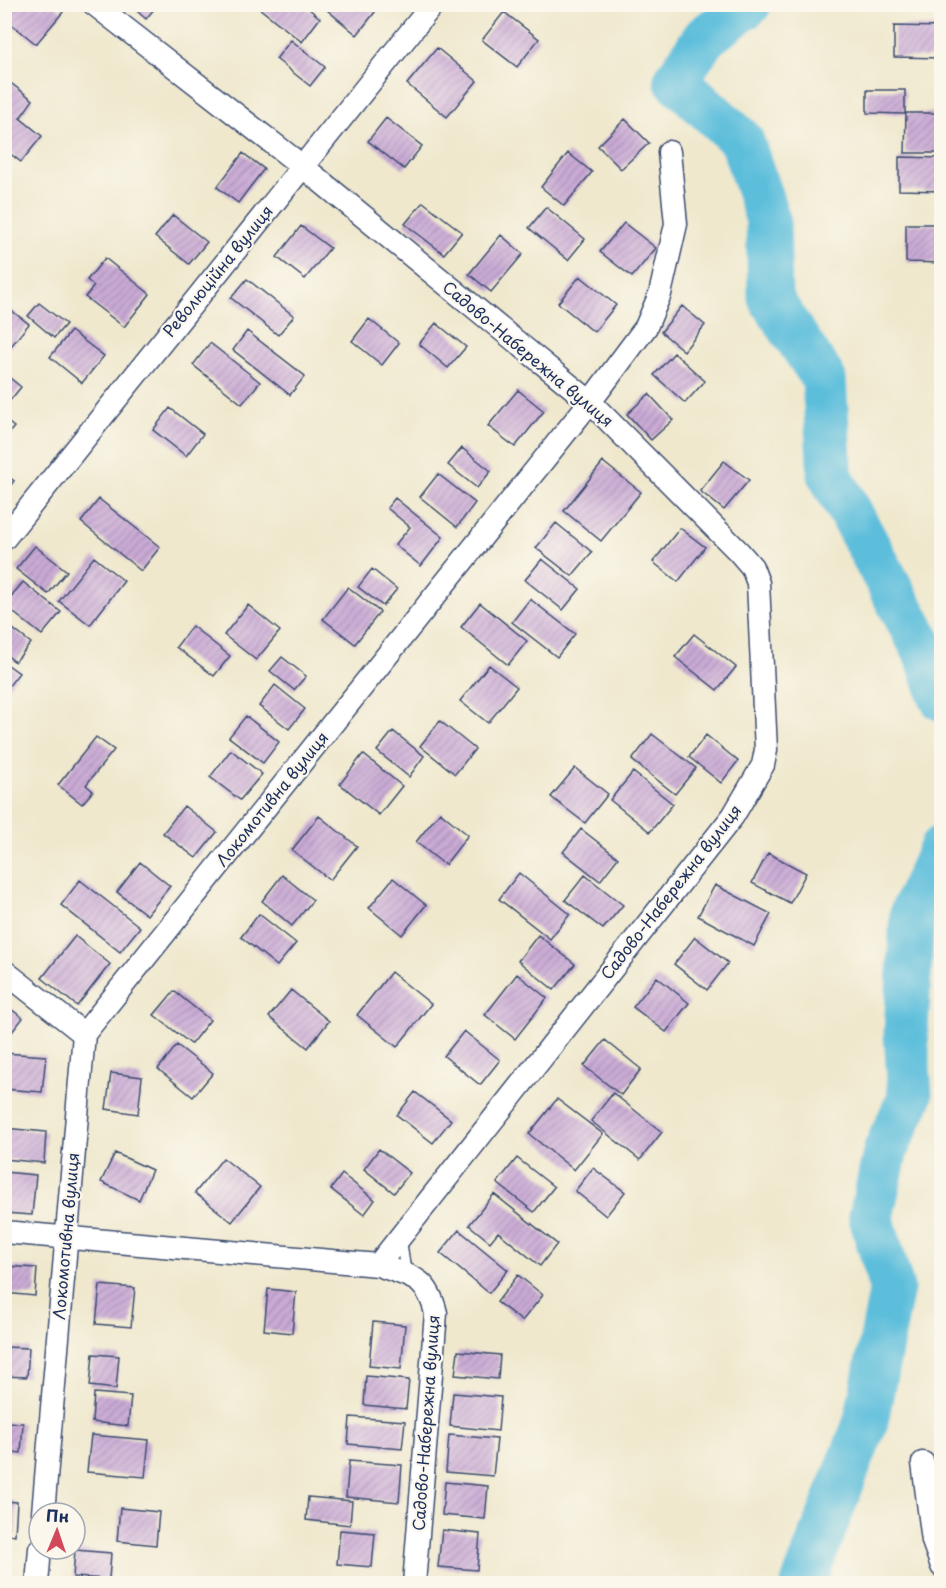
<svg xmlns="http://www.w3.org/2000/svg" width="946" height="1588" viewBox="0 0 946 1588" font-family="'Playpen Sans',sans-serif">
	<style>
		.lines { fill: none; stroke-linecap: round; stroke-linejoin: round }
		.river { stroke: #5cbedb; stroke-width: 45 }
		.building { fill: url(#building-hatch) }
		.lane-casing { stroke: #3b4b6f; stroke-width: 13 }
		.street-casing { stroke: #3b4b6f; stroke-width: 25 }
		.lane { stroke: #fff; stroke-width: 10 }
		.street { stroke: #fff; stroke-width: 22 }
		.labels { text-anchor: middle; stroke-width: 4.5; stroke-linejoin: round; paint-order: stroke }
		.street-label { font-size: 16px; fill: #1b2f5e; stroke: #fbf7ec }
	</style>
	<defs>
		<pattern id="building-hatch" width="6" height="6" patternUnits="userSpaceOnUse" patternTransform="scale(1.5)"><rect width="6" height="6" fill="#cbabd6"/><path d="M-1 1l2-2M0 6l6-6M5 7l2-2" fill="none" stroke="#a48cb1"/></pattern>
	</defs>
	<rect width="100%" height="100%" fill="#fbf7ec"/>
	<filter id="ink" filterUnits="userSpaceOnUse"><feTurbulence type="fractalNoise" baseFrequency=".0167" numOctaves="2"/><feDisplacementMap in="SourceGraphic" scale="12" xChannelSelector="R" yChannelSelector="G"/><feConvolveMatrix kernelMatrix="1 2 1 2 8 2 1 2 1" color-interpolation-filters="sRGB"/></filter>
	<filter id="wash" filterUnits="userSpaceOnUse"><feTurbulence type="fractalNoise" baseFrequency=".008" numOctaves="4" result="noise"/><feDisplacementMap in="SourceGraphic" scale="24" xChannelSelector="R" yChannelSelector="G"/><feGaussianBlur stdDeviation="1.35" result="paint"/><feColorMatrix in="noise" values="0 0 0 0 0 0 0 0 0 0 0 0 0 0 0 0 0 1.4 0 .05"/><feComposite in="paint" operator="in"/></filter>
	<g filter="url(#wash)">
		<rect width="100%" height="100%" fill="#efe8cd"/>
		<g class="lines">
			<!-- river -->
			<path class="river" d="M749 4 705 37 676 80 742 141 768 220 770 298 824 379 830 475 926 654 942 699
				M803 1584 866 1421 892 1288 871 1217 886 1149 910 1097 906 1034 912 912 942 847"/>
		</g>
		<g id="blocks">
			<!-- building -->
			<path class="building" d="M15 4H54L63 12 36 44 4 18Z
				M129 4H158L146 19Z
				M254 4H303L320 18 302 42Z
				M320 4H365L375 12 357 35Z
				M504 12 539 39 517 67 482 40Z
				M894 26 942 27V58L894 57Z
				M291 40 325 67 310 86 276 59Z
				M437 48 477 81 447 117 407 84Z
				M4 78 33 100 20 118 42 136 21 162 4 149Z
				M867 90H905V114L867 113Z
				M906 113H942V153H905Z
				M386 118 422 146 404 169 368 141Z
				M625 119 649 143 621 169 598 146Z
				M243 153 264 169 238 203 217 187Z
				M568 153 592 172 564 206 541 187Z
				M899 157 942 158V191L899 190Z
				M423 202 462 232 444 254 405 224Z
				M546 207 585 239 568 260 529 228Z
				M173 215 207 242 189 264 155 237Z
				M624 223 656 248 632 277 600 252Z
				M906 224H942V263L906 262Z
				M301 226 330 248 305 279 277 257Z
				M501 235 523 254 491 292 469 274Z
				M105 258 150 294 124 327 85 297 94 286 87 280Z
				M580 276 616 305 594 332 558 303Z
				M247 279 294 316 278 335 231 298Z
				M39 303 66 324 54 338 28 316Z
				M4 305 29 324 4 355Z
				M682 306 705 325 684 351 661 332Z
				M369 319 399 343 382 365 352 341Z
				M436 323 466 347 448 368 419 344Z
				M71 331 104 356 82 383 50 357Z
				M247 331 305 376 290 395 233 350Z
				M210 343 260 382 242 404 193 365Z
				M674 353 705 381 685 403 654 375Z
				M4 373 21 387 4 408Z
				M518 390 544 411 515 447 488 426Z
				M649 394 673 420 651 440 627 414Z
				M170 408 203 434 186 456 153 430Z
				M4 419 14 427 4 439Z
				M462 448 491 471 477 488 448 465Z
				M724 461 749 480 724 510 700 491Z
				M603 462 641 492 601 541 564 511Z
				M4 473 14 481 4 494Z
				M438 474 475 503 457 527 420 497Z
				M395 498 443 537 421 566 395 545 410 527 387 508Z
				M99 499 160 547 141 571 81 522Z
				M556 523 592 552 572 576 536 548Z
				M680 528 705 547 678 582 653 562Z
				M35 546 67 571 48 594 16 569Z
				M94 557 124 581 90 625 59 601Z
				M542 559 580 589 563 610 525 580Z
				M372 569 397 589 383 606 358 587Z
				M23 582 61 612 42 635 4 605Z
				M348 587 380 612 355 644 323 619Z
				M530 599 575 634 557 657 512 622Z
				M480 603 527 641 508 665 461 627Z
				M248 605 280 631 256 660 224 635Z
				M4 622 31 643 15 662 4 653Z
				M192 626 230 656 214 676 176 647Z
				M694 634 736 667 717 690 675 657Z
				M282 657 306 676 294 690 270 671Z
				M4 662 19 673 4 692Z
				M489 665 517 687 488 723 460 701Z
				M275 685 305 709 289 729 259 706Z
				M246 716 279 742 263 763 229 737Z
				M440 721 475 749 455 774 420 746Z
				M393 731 424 756 409 777 377 751Z
				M652 734 696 768 675 794 632 760Z
				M706 735 738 761 721 783 689 757Z
				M96 737 114 750 86 785 93 791 82 804 58 785Z
				M231 750 262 774 240 800 210 777Z
				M363 754 402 786 379 815 340 784Z
				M575 768 608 794 585 823 551 797Z
				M633 772 673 804 650 832 610 800Z
				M184 806 217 832 196 858 163 833Z
				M440 812 468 835 445 865 416 842Z
				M319 816 357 846 330 880 292 850Z
				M581 829 618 858 600 881 563 852Z
				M768 853 806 873 790 903 752 883Z
				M140 862 170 886 147 915 117 892Z
				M519 873 570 914 550 939 499 899Z
				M282 875 313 900 292 926 262 901Z
				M585 875 623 905 603 929 565 900Z
				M393 878 426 905 402 935 369 908Z
				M80 880 140 927 120 952 61 905Z
				M715 885 771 914 754 946 698 916Z
				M259 914 296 943 277 966 241 937Z
				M538 935 575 964 554 990 518 961Z
				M75 936 110 964 77 1006 42 978Z
				M695 937 728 963 707 990 674 964Z
				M391 972 431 1004 397 1047 357 1015Z
				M517 974 547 998 515 1039 485 1015Z
				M657 977 689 1003 666 1032 633 1007Z
				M291 990 329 1021 308 1048 269 1017Z
				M174 991 210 1020 191 1044 154 1015Z
				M4 1004 23 1018 4 1042Z
				M464 1031 500 1060 480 1085 444 1056Z
				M605 1040 641 1069 621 1095 584 1066Z
				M177 1045 213 1073 193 1097 158 1069Z
				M4 1053 46 1056 42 1092 4 1089Z
				M111 1073 142 1077 138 1114 106 1109Z
				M415 1092 451 1120 433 1143 397 1115Z
				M613 1093 662 1132 640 1160 591 1121Z
				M557 1099 603 1134 574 1170 529 1134Z
				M4 1128 46 1132 44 1163 4 1159Z
				M379 1149 410 1173 394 1193 364 1169Z
				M115 1153 152 1170 139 1200 101 1182Z
				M223 1158 260 1187 232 1222 195 1193Z
				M517 1158 554 1187 534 1212 497 1183Z
				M593 1168 625 1192 606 1216 575 1191Z
				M4 1172 36 1175 32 1215 4 1213Z
				M342 1174 375 1200 364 1215 331 1189Z
				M494 1194 557 1244 540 1266 498 1232 490 1242 469 1225Z
				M459 1230 508 1270 489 1293 440 1253Z
				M4 1266 37 1268 35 1296 4 1293Z
				M518 1275 543 1295 522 1321 497 1302Z
				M100 1285 135 1288 131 1327 96 1324Z
				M268 1289 296 1292 292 1333 264 1330Z
				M373 1322 405 1325 401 1369 369 1366Z
				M4 1347 29 1348 27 1377 4 1376Z
				M458 1351 500 1355 498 1379 455 1375Z
				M93 1354 119 1356 116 1389 90 1386Z
				M366 1376 409 1380 406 1409 364 1405Z
				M94 1393 131 1396 128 1426 92 1422Z
				M453 1393 501 1397 498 1431 450 1426Z
				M350 1417 405 1421 402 1449 348 1444Z
				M4 1422 23 1423 21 1453 4 1451Z
				M91 1435 149 1440 145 1477 87 1472Z
				M449 1435 497 1439 493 1476 446 1472Z
				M936 1440H942V1475H939Z
				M349 1461 402 1465 399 1502 346 1497Z
				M445 1482 488 1486 485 1519 442 1515Z
				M308 1497 352 1501 350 1525 306 1520Z
				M4 1501 17 1502 15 1535 4 1534Z
				M120 1508 159 1512 156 1545 117 1541Z
				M340 1530 375 1533 372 1567 337 1564Z
				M442 1530 480 1534 477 1570 438 1567Z
				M75 1550 111 1553 109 1579 73 1577Z"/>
		</g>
	</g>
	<g filter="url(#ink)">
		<use href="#blocks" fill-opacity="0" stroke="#3b4b6f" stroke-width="1.5"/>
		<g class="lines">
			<defs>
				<path id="lane" d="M401 1240 406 1275"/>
				<path id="street" d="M94 4 302 166 590 402 739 552 752 567 758 583 766 750 763 765 733 816 378 1265C411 1277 427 1276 436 1313L414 1584
					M4 539 433 4
					M4 971 84 1034
					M4 1232 378 1265
					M923 1463 933 1541 942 1566
					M43 1513 84 1034 590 402 646 327 660 294 676 224 669 152
					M37 1584 40 1549"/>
			</defs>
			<!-- lane casing -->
			<use href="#lane" class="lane-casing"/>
			<!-- street casing -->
			<use href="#street" class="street-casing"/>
			<!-- lane -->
			<use href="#lane" class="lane"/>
			<!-- street -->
			<use href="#street" class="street"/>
		</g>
	</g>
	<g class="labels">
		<!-- street labels -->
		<g class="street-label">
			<text transform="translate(218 271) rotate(-51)" y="6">Революційна вулиця</text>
			<text transform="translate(528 354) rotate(40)" y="6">Садово-Набережна вулиця</text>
			<text transform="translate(272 799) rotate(-51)" y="6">Локомотивна вулиця</text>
			<text transform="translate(671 892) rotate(-52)" y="6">Садово-Набережна вулиця</text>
			<text transform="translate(66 1236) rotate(-85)" y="6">Локомотивна вулиця</text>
			<text transform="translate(426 1423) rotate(-86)" y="6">Садово-Набережна вулиця</text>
		</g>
	</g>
	<!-- margin -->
	<rect width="946" height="1588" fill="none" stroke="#fbf7ec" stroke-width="24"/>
	<!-- north arrow -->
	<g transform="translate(57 1531) rotate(2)"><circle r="28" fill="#fbf7ec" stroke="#a1a7b3" stroke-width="1.5"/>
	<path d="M0-4.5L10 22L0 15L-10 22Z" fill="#d1495b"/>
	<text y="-9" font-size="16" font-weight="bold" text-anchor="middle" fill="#1b2f5e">Пн</text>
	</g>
</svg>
